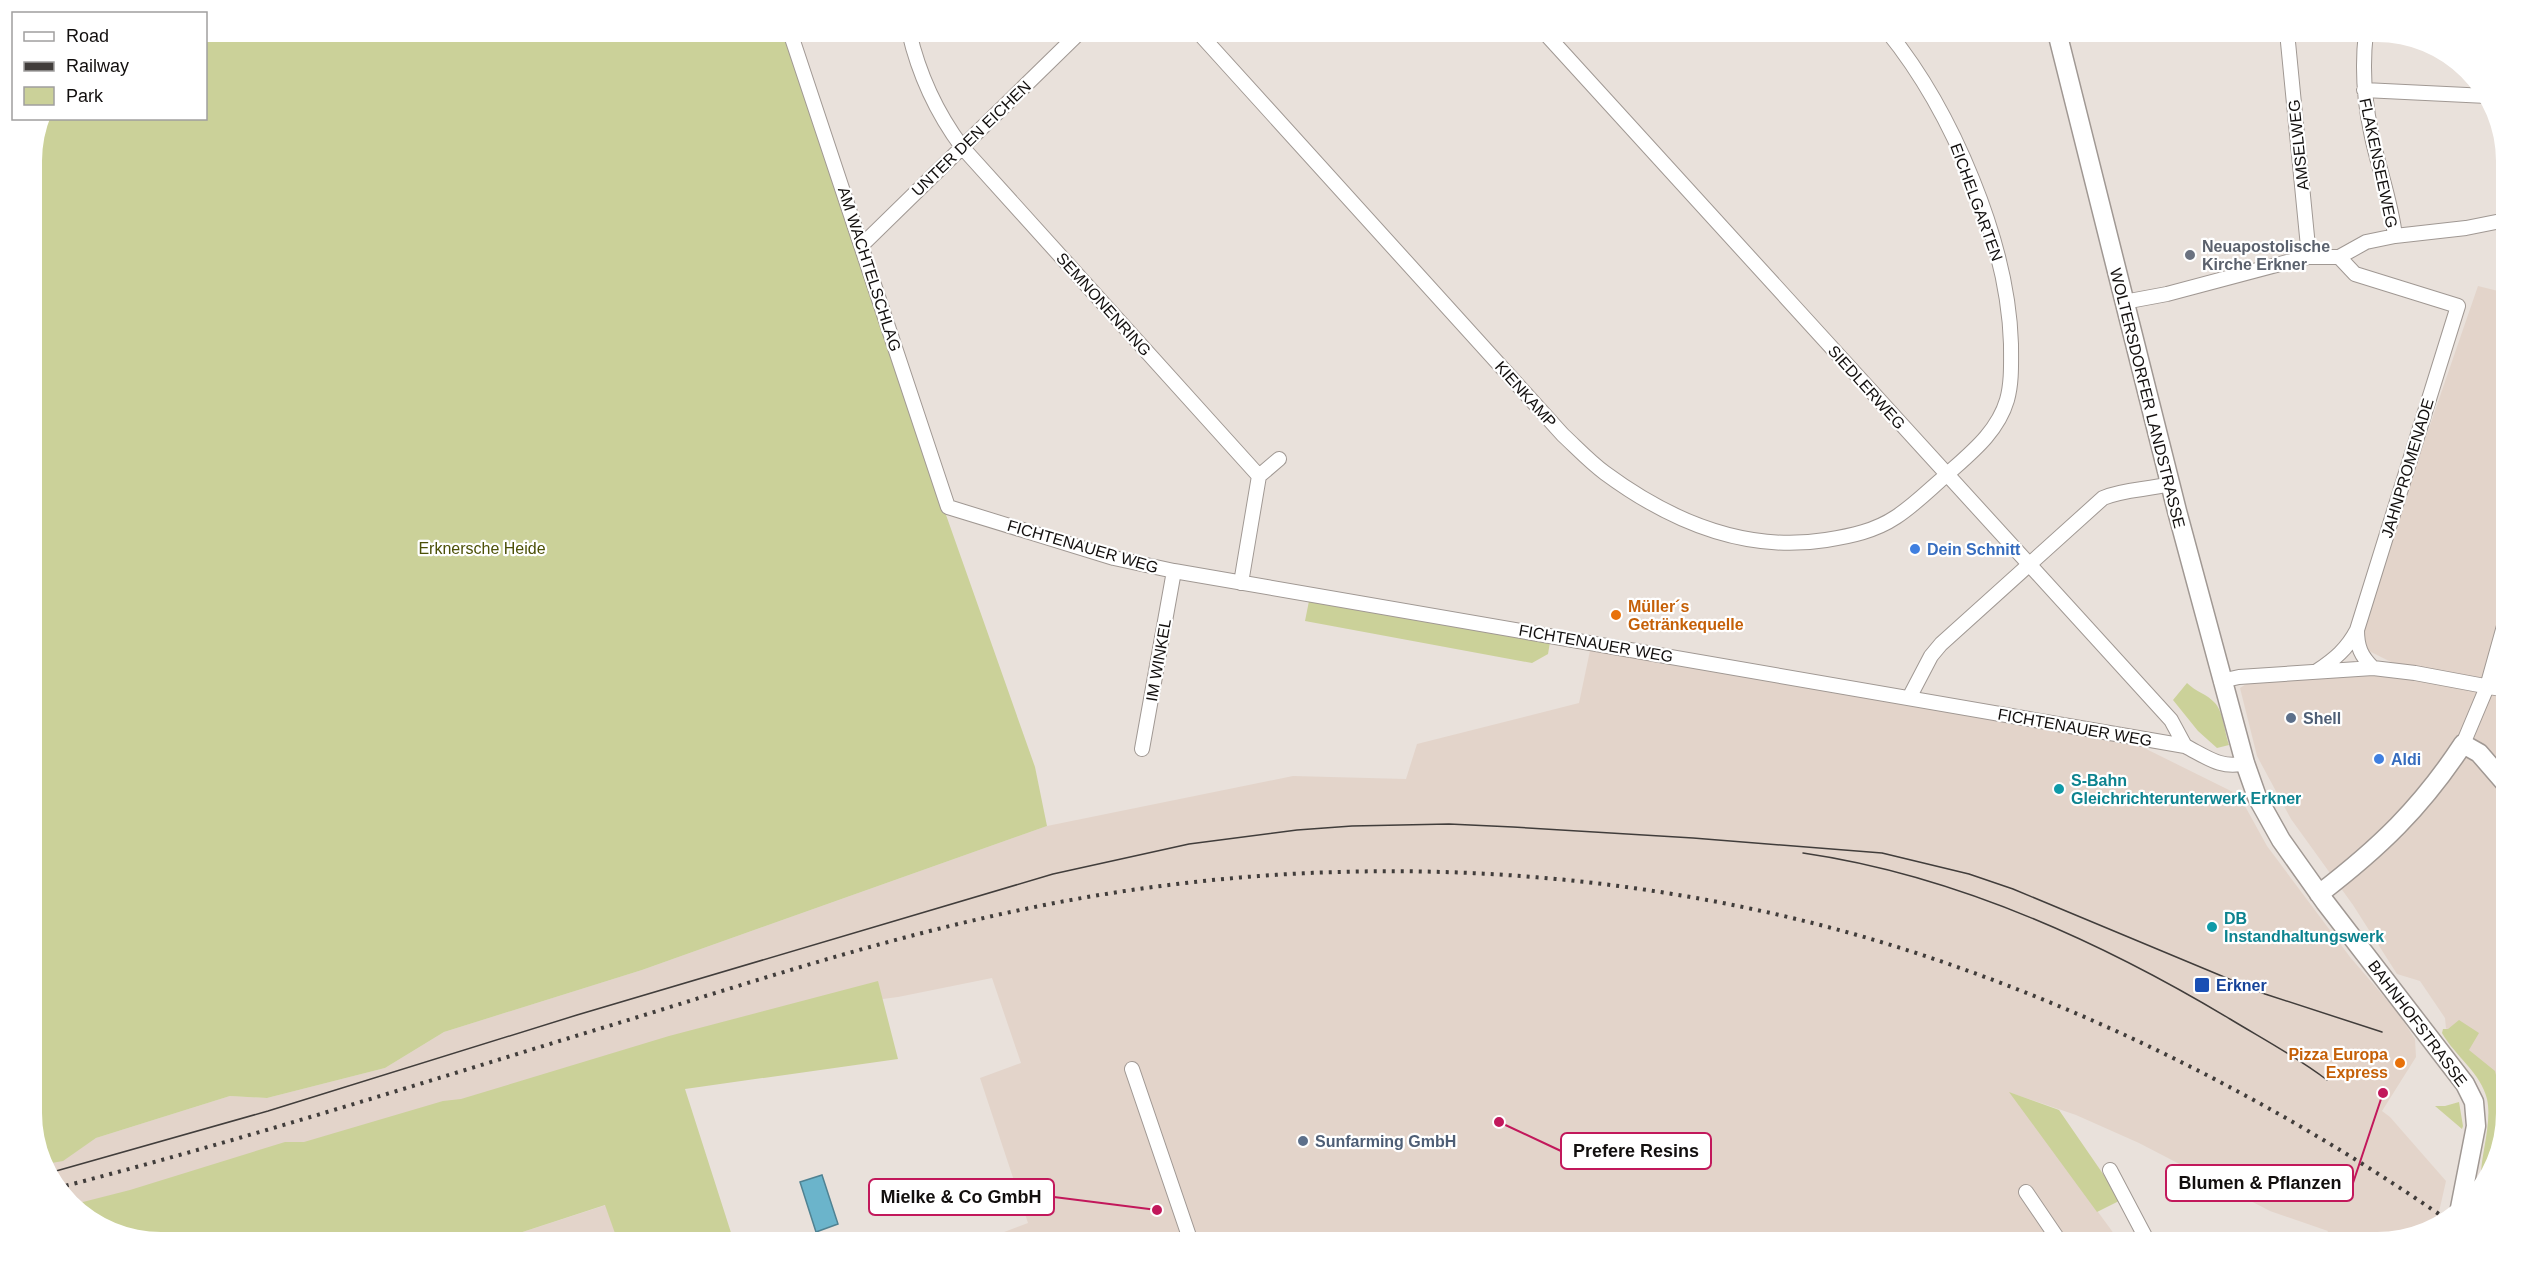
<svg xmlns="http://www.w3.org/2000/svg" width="2538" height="1274" viewBox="0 0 2538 1274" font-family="Helvetica,sans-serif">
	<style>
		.built { fill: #e3d4ca }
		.green { fill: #cbd199 }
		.water { fill: #6bb4cb; stroke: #508292; stroke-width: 1.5 }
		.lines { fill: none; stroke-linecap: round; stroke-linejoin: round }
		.street-casing { stroke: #a09893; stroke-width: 16 }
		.secondary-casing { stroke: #a09893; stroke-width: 21 }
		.street { stroke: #fff; stroke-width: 14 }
		.secondary { stroke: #fff; stroke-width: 18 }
		.tram { stroke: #413d3b; stroke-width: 1.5 }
		.rail { stroke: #413d3b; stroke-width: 4; stroke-dasharray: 3 6; stroke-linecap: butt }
		.worship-dot { fill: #6b7280; stroke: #fff; stroke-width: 2 }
		.shop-dot { fill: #3f7fe0; stroke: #fff; stroke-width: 2 }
		.food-dot { fill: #e8710a; stroke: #fff; stroke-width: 2 }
		.service-dot { fill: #5c6f8a; stroke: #fff; stroke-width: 2 }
		.culture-dot { fill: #0f9aa8; stroke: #fff; stroke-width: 2 }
		.transit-dot { fill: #1a4fb4; stroke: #fff; stroke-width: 2 }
		.labels { text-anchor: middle; stroke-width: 4.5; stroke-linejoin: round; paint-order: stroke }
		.street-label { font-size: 16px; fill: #120f0e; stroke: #fff }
		.worship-label { font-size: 16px; font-weight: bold; fill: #5b616d; stroke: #fff; text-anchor: start }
		.park-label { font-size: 16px; fill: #4c5007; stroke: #fff }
		.shop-label { font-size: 16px; font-weight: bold; fill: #366cbe; stroke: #fff; text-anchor: start }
		.food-label { font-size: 16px; font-weight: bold; fill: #c56008; stroke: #fff; text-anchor: start }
		.service-label { font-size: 16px; font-weight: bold; fill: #4e5e75; stroke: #fff; text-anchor: start }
		.culture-label { font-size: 16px; font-weight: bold; fill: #0d838f; stroke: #fff; text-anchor: start }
		.transit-label { font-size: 16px; font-weight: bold; fill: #164399; stroke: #fff; text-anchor: start }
		.leader { fill: none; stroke: #c2185b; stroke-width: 2 }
		.callout-dot { fill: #c2185b; stroke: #fff; stroke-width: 2 }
		.callout { fill: #fff; stroke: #c2185b; stroke-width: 2 }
		.callout-label { font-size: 18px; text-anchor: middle; font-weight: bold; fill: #120f0e }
	</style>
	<rect width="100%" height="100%" fill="#e9e1db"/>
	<!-- built -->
	<path class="built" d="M2478 286 2506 293V1113L2493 1170 2482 1183 2497 1133 2490 1079 2446 1028 2445 1018 2420 981 2397 974 2353 905 2291 819 2257 756 2240 688 2251 681 2368 676 2403 668 2359 646V631Z
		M1591 646 2126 739 2233 792 2246 808 2267 846 2350 957 2398 1013 2415 1039 2416 1057 2382 1111 2390 1117 2446 1181 2436 1225 2377 1242H2322L2328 1231 2270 1211 2139 1143 2076 1115 2011 1093 2120 1242H993L991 1237 1028 1223 980 1078 1021 1063 992 978 898 997 799 1010 84 1212 54 1185 46 1164 63 1160 96 1138 230 1096 267 1098 385 1068 444 1032 642 970 1047 826 1293 776 1406 779 1417 744 1579 703Z
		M606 1205 618 1242H492Z"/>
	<!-- green -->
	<path class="green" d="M206 32H784L945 512 1035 767 1047 826 642 970 444 1032 385 1068 267 1098 230 1096 96 1138 63 1161 46 1164 32 1122V153L40 119 206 118Z
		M1309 601 1550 642 1548 654 1532 663 1305 621Z
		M2187 683C2196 692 2207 694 2215 703 2223 711 2225 734 2229 745L2217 748 2198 731 2173 700Z
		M878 981 898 1059 685 1089 734 1242H618L605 1205 492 1242H161L104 1229 75 1204 130 1190 285 1142H304L443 1101 461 1099 669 1036Z
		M2459 1020 2479 1033 2469 1050 2495 1071 2502 1099 2497 1133 2499 1145 2493 1169 2482 1183C2477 1166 2493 1126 2487 1099 2481 1073 2455 1056 2442 1033L2443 1029H2448Z
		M2009 1092 2059 1110 2121 1200 2097 1212Z
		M2459 1102 2463 1126 2462 1129 2435 1106H2445Z"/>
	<!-- water -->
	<path class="water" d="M822 1175 838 1224 816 1232 800 1182Z"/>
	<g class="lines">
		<defs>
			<path id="street" d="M790 32 948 507 1114 558 1174 571 2185 746C2205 756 2222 770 2245 763
				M909 32C919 75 936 112 962 147L1259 476 1241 583
				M1198 32 1563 435C1577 448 1590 462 1605 473 1670 521 1744 553 1826 540 1851 536 1875 531 1896 517 1913 506 1928 491 1943 478 1968 455 1997 434 2007 400 2012 382 2011 363 2011 344 2008 242 1952 111 1888 32
				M1544 32 2171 720 2185 746
				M2287 32 2309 257
				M2366 32C2362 66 2364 99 2371 132 2378 167 2391 201 2395 236
				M2364 90 2487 96
				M862 245 1080 32
				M2124 302 2167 294 2295 260 2309 257H2339L2366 242 2395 236 2466 228 2506 220
				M1259 476 1279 459
				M2357 630C2357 647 2361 656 2373 668
				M2317 671C2335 659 2347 649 2357 630L2458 306 2355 274 2339 257
				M2221 681 2239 677 2373 668 2415 673 2506 690
				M1909 698 1931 656 1941 644 2103 498C2124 489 2147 490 2170 484
				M2463 744 2487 687 2506 619
				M1142 749 1174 571
				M1132 1069 1191 1242
				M2110 1170 2148 1242
				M2026 1192 2060 1242
				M1571 1241 1572 1242"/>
			<path id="secondary" d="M2057 32 2177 511 2245 763 2257 797 2281 840 2325 902 2465 1084 2474 1102 2476 1126 2460 1208
				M2319 894C2379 848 2421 808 2463 744L2479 753 2506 784"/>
		</defs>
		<!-- street casing -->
		<use href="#street" class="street-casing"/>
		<!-- secondary casing -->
		<use href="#secondary" class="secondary-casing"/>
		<!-- street -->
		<use href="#street" class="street"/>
		<!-- secondary -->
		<use href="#secondary" class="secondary"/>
		<!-- tram -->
		<path class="tram" d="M1803 853C1955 875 2100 941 2230 1019 2263 1039 2297 1057 2327 1080
			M49 1173 268 1111 577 1015 1053 874 1189 844 1297 830 1352 826 1449 824 1513 827 1693 838 1882 853 1969 874 2013 889 2265 994 2382 1032"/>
		<!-- rail -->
		<path class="rail" d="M57 1188C248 1139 437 1078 625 1021 758 980 889 937 1025 909 1315 848 1627 860 1910 951 2102 1013 2283 1106 2449 1221"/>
	</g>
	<!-- markers -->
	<circle class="worship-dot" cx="2190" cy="255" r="6"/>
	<g class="shop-dot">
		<circle cx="1915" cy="549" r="6"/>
		<circle cx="2379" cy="759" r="6"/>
	</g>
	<g class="food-dot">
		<circle cx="1616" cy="615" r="6"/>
		<circle cx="2400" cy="1063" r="6"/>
	</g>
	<g class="service-dot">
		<circle cx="2291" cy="718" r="6"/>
		<circle cx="1303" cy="1141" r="6"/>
	</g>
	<g class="culture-dot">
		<circle cx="2059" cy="789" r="6"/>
		<circle cx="2212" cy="927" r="6"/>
	</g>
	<rect class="transit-dot" x="2194" y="977" width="16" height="16" rx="3"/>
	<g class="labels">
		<!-- street labels -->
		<g class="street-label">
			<text transform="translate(971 138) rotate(-44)" y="6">UNTER DEN EICHEN</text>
			<text transform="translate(2298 145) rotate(-96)" y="6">AMSELWEG</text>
			<text transform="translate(2379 163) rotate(78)" y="6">FLAKENSEEWEG</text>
			<text transform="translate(1977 202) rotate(70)" y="6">EICHELGARTEN</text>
			<text transform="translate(870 269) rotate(72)" y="6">AM WACHTELSCHLAG</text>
			<text transform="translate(1104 304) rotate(48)" y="6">SEMNONENRING</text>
			<text transform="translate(1867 387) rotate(48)" y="6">SIEDLERWEG</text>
			<text transform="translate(1526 394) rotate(48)" y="6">KIENKAMP</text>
			<text transform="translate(2148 398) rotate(76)" y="6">WOLTERSDORFER LANDSTRASSE</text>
			<text transform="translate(2407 468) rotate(-73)" y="6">JAHNPROMENADE</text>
			<text transform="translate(1083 546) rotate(16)" y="6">FICHTENAUER WEG</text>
			<text transform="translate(1596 643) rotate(10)" y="6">FICHTENAUER WEG</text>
			<text transform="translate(1158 660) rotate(-80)" y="6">IM WINKEL</text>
			<text transform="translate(2075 727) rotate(10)" y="6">FICHTENAUER WEG</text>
			<text transform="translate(2418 1023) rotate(53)" y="6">BAHNHOFSTRASSE</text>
		</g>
		<!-- worship labels -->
		<g class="worship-label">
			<text x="2202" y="252">Neuapostolische<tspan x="2202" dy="18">Kirche Erkner</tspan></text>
		</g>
		<!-- park labels -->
		<g class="park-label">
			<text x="482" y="554">Erknersche Heide</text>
		</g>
		<!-- shop labels -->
		<g class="shop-label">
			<text x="1927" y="555">Dein Schnitt</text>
			<text x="2391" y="765">Aldi</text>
		</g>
		<!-- food labels -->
		<g class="food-label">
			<text x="1628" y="612">Müller´s<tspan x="1628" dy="18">Getränkequelle</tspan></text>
			<text x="2388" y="1060" text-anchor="end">Pizza Europa<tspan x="2388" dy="18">Express</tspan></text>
		</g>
		<!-- service labels -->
		<g class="service-label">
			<text x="2303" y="724">Shell</text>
			<text x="1315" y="1147">Sunfarming GmbH</text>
		</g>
		<!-- culture labels -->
		<g class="culture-label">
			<text x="2071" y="786">S-Bahn<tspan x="2071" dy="18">Gleichrichterunterwerk Erkner</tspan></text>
			<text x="2224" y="924">DB<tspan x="2224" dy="18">Instandhaltungswerk</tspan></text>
		</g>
		<!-- transit labels -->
		<g class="transit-label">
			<text x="2216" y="991">Erkner</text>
		</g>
	</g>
	<!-- crop -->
	<path d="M0 0H2538V1274H0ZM161 42H2377A119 119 0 0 1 2496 161V1113A119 119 0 0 1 2377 1232H161A119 119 0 0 1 42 1113V161A119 119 0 0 1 161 42Z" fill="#fff" fill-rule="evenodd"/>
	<!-- callouts -->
	<path class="leader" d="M1499 1122L1561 1151M2383 1093L2353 1183M1157 1210L1054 1197"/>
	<g class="callout-dot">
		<circle cx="1499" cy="1122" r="6"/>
		<circle cx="2383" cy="1093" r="6"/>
		<circle cx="1157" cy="1210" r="6"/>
	</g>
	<g class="callout">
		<rect x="1561" y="1133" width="150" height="36" rx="6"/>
		<rect x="2166" y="1165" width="187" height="36" rx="6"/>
		<rect x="869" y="1179" width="185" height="36" rx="6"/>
	</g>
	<g class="callout-label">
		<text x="1636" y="1157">Prefere Resins</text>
		<text x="2260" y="1189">Blumen &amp; Pflanzen</text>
		<text x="961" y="1203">Mielke &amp; Co GmbH</text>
	</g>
	<!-- legend -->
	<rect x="12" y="12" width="195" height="108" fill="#ffffff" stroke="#a09f9f" stroke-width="1.5"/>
	<rect x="24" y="32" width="30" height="9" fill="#ffffff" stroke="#a09f9f" stroke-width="1.5"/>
	<text x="66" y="42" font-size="18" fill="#120f0e">Road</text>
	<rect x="24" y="62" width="30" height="9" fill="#413d3b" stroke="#a09f9f" stroke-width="1.5"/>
	<text x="66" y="72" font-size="18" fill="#120f0e">Railway</text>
	<rect x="24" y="87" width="30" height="18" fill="#cbd199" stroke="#a09f9f" stroke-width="1.5"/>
	<text x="66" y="102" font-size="18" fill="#120f0e">Park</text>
</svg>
